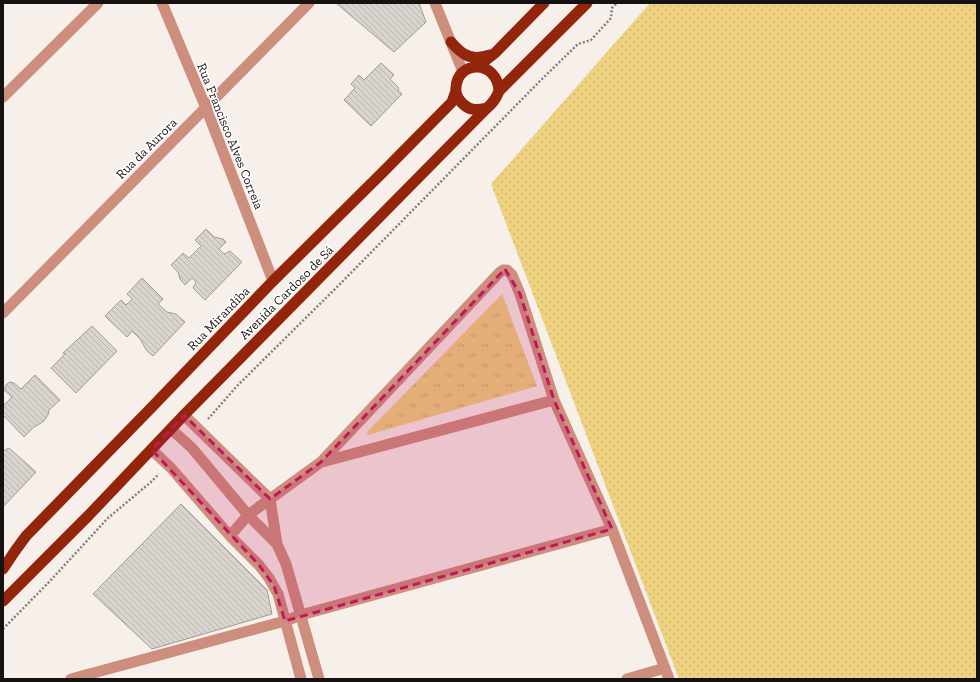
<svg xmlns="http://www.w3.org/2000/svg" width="980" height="682" viewBox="0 0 980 682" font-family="'Zilla Slab',serif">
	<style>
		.grass { fill: url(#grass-dots) }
		.park { fill: url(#park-tufts) }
		.building { fill: url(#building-back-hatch); stroke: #a29d97 }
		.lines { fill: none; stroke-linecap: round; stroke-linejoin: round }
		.path { stroke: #837f7b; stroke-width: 2.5; stroke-dasharray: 2 2; stroke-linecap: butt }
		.minor { stroke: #cd8e7e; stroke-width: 11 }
		.trunk { stroke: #93250b; stroke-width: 11 }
		.marked { fill: #c2185b; fill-opacity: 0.2; stroke: #c2185b; stroke-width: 3; stroke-dasharray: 8 5; stroke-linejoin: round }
		.labels { text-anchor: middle; stroke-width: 3; stroke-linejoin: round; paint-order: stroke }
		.street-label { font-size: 13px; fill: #151311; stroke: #fff }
	</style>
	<defs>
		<pattern id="grass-dots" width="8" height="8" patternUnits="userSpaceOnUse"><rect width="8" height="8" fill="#eed280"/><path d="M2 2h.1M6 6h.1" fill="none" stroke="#cbb36e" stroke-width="1.8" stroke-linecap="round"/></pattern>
		<pattern id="park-tufts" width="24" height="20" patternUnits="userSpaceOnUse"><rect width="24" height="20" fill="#eed280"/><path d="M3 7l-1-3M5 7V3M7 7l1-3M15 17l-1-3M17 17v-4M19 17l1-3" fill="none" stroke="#cbb36e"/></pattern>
		<pattern id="building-back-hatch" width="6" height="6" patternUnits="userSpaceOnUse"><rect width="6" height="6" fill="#d9d4cd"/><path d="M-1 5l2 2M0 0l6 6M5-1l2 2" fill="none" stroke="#b9b5af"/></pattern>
	</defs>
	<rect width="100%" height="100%" fill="#f6efea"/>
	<!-- grass -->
	<path class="grass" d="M650 3H977V679H679L491 184Z"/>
	<!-- park -->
	<path class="park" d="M502 294 537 386 368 435 367 433 368 431Z"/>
	<!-- building -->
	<path class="building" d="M336 3H419L426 22 394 52Z
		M381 63 394 75 390 79 399 88 398 90 402 94 371 126 344 100 355 88 351 84 359 75 364 80Z
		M206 229 214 237 223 239 226 242 219 249 224 254 230 251 242 262 205 300 193 288 196 282 192 278 185 285 180 279 178 272 171 265 183 253 189 258 201 246 195 240Z
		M142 278 163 299 158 304 167 312 176 314 185 322 153 356 146 350 141 340 132 331 127 337 105 316 121 300 126 305 132 299 127 294Z
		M92 326 117 351 76 393 51 368 65 354 63 353Z
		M35 375 60 400 49 410 48 415 44 421 38 425 34 427 24 437 3 415V406L12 397 5 391V387L7 384 10 382 14 383 21 389Z
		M9 448 36 472 3 507V451Z
		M181 504 267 590 272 614 152 649 93 594Z"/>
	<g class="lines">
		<!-- path -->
		<path class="path" d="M208 419 237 386 337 287 542 79 578 44 591 40 611 18 612 8 617 3
			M3 629 50 581 108 518 151 482 159 474"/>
		<!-- minor -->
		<path class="minor" d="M162 3 206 108 273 281
			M435 3 463 72
			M3 97 98 3
			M3 313 309 3
			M184 415 270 499 277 544
			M171 429 192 448 248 515 277 544 286 564 319 679
			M152 450 171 468 230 536 259 565 269 578 278 594 301 679
			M322 462 554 400
			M230 536 248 515 321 462 500 272 503 270H507L512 275 520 294 554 400 612 529 669 679
			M71 679 285 621 301 615 612 529
			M627 679 665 668"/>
		<!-- trunk -->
		<path class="trunk" d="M451 42C463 56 472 61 490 55
			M477 67 495 53 544 3
			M487 108C478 110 470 111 463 104 459 100 455 94 456 88 457 60 497 59 499 91
			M3 569 15 551 26 536 152 407 273 281 383 172 452 102 456 91
			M3 601 89 515 184 415 487 108C493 103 496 99 499 91L587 3"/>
	</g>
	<!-- marked area -->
	<path class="marked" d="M505 269 520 294 554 400 612 529 285 621 274 586 259 565 152 450 184 415 270 499 321 462Z"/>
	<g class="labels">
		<!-- street labels -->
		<g class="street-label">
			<text transform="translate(231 136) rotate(68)" y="5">Rua Francisco Alves Correia</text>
			<text transform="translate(146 148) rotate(-45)" y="5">Rua da Aurora</text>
			<text transform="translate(286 292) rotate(-45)" y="5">Avenida Cardoso de Sá</text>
			<text transform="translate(218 318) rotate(-46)" y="5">Rua Mirandiba</text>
		</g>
	</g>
	<!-- border -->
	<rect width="980" height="682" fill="none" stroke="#151311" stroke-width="8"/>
</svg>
